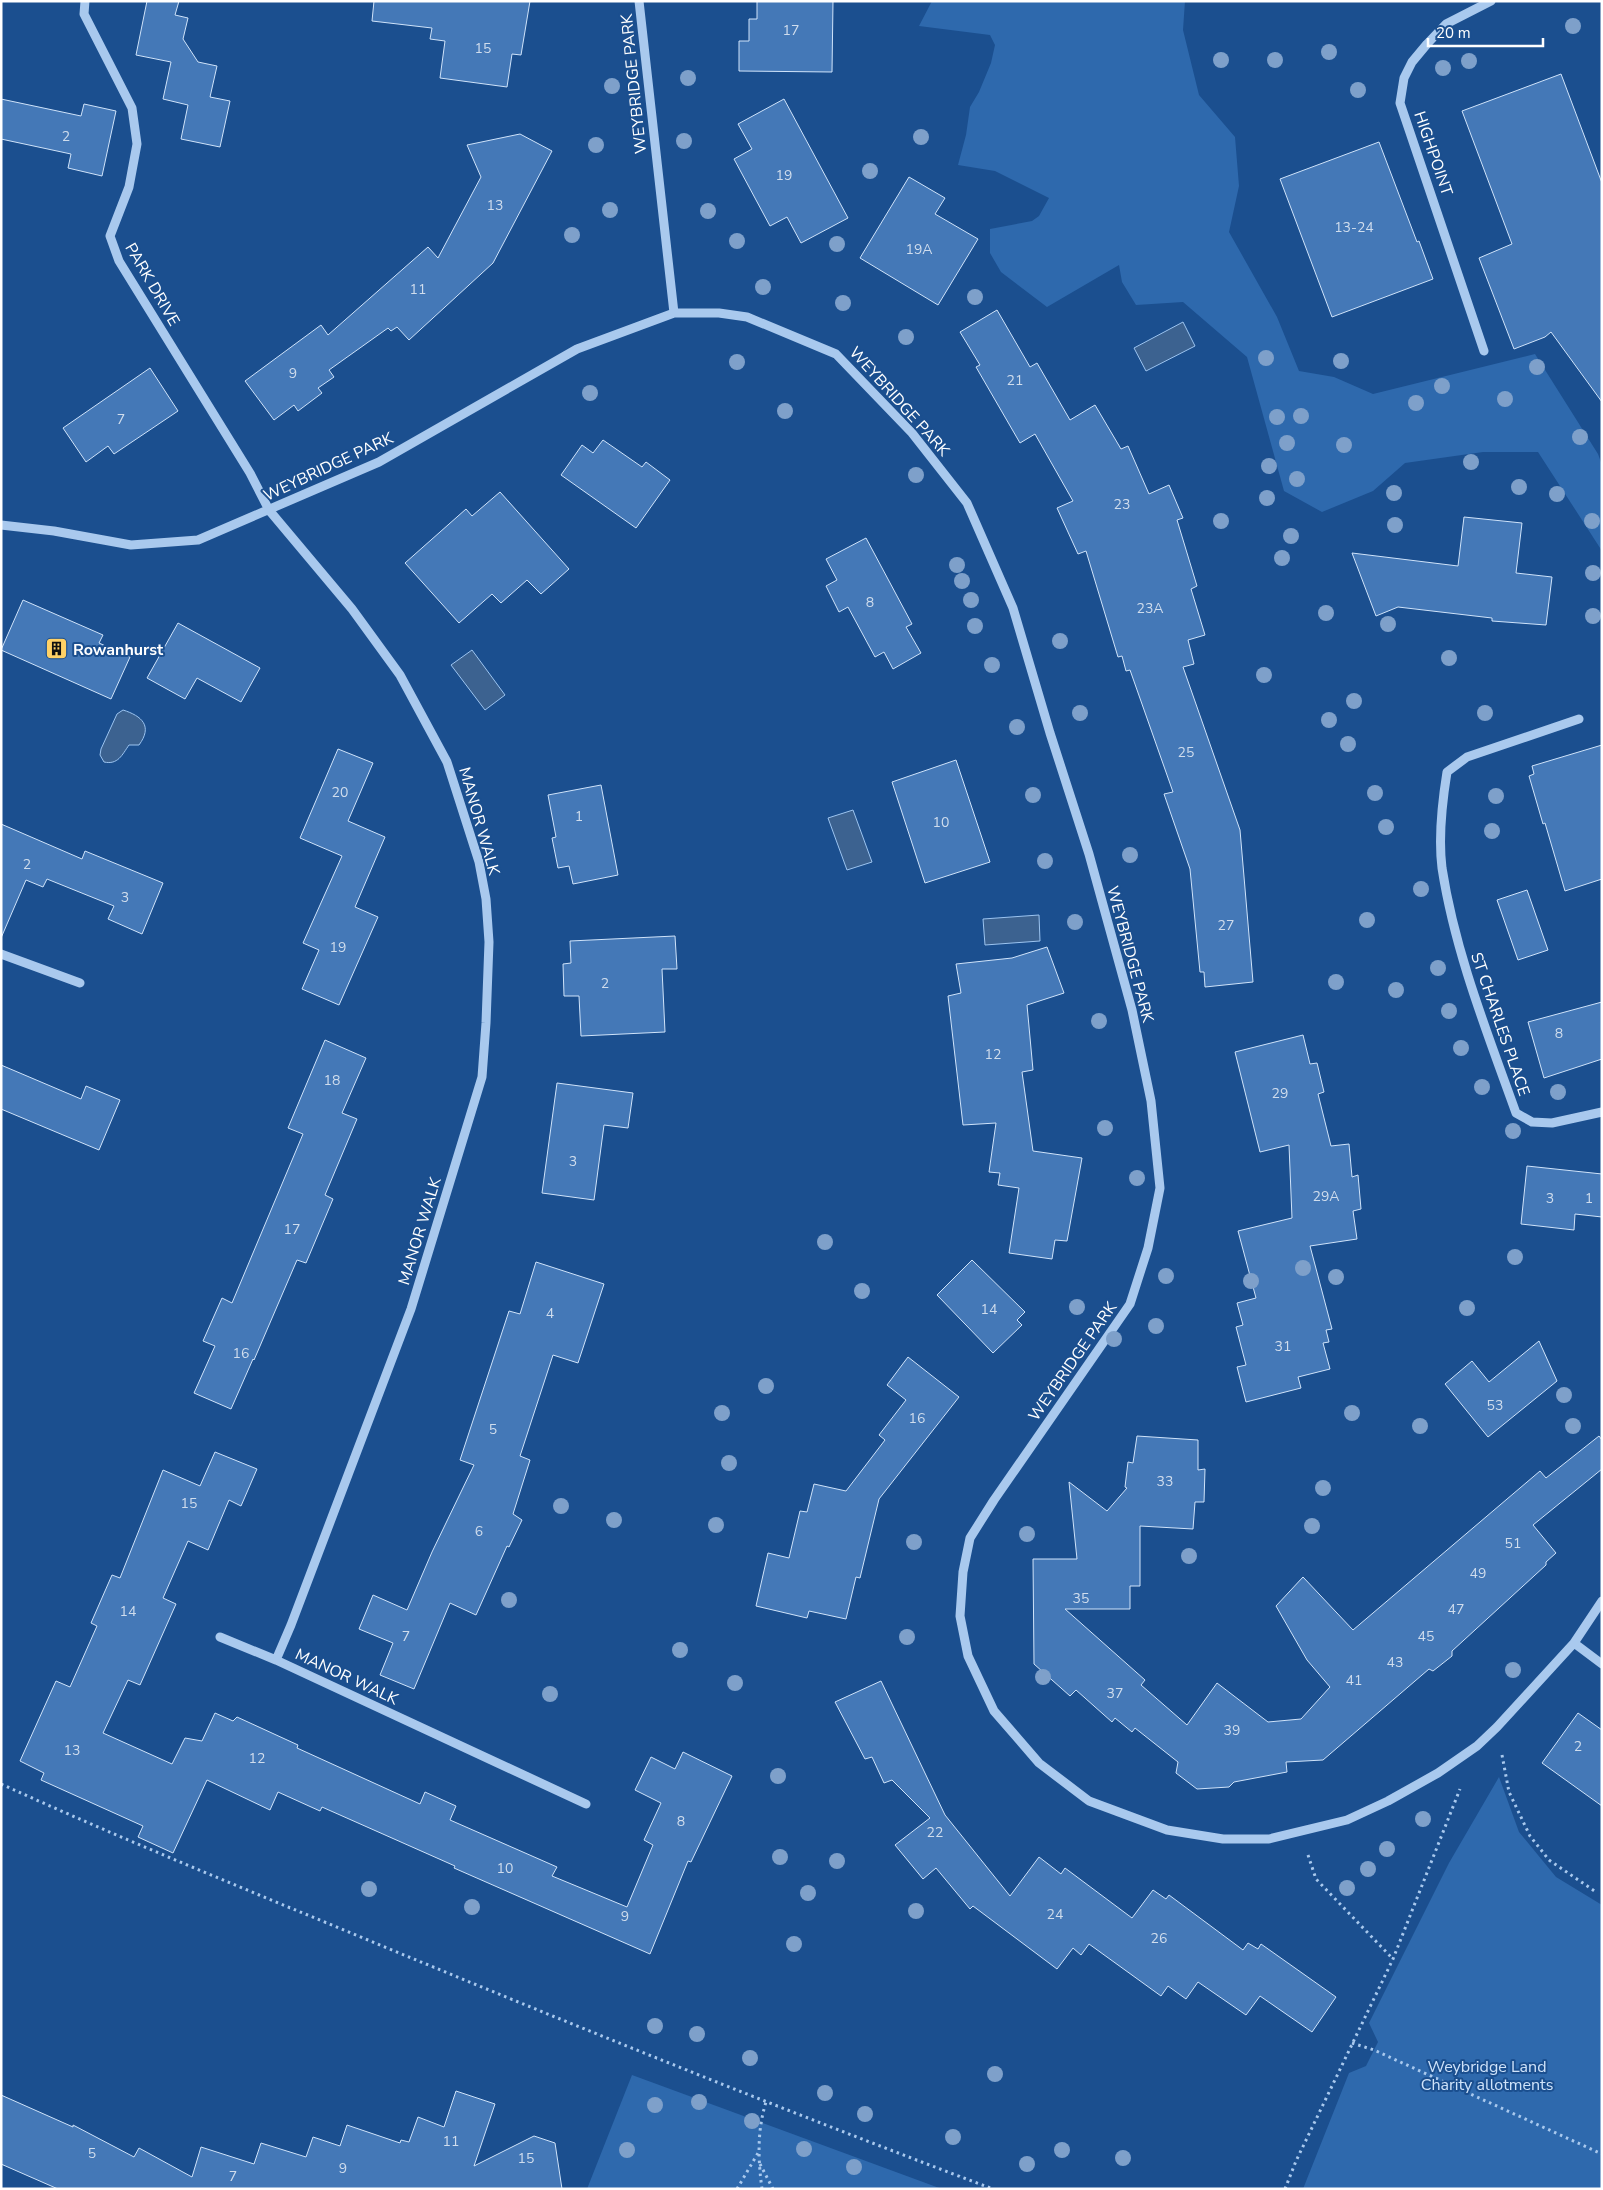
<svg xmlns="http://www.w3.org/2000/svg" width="1603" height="2190" viewBox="0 0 1603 2190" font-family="'Nunito Sans',sans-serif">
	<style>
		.green { fill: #2e69ad }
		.water { fill: #3c6290; stroke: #9cc4f0 }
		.building { fill: #4478b7; stroke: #cfe3fa }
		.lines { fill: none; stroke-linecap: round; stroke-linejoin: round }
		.path { stroke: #a9c9ee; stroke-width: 3; stroke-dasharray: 2.5 4; stroke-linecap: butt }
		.minor { stroke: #a9c9ee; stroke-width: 9 }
		.tree { fill: #7ea0ca }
		.labels { text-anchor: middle; stroke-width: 4; stroke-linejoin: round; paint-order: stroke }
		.number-label { font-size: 14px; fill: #d0dded }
		.street-label { font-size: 16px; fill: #fff; stroke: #1b4f8f }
		.poi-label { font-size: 16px; font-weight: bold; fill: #fff; stroke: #1b4f8f; text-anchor: start }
		.park-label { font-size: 16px; fill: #cfe3fa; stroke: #1b4f8f }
	</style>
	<rect width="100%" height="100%" fill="#1b4f8f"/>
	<!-- green -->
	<path class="green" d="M932 1H1185L1183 30 1199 95 1235 137 1239 186 1229 232 1277 317 1299 371 1334 377 1373 394 1535 354 1598 454 1602 465V551L1538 452H1483L1405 463 1373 491 1322 512 1284 491 1247 357 1183 302 1136 305 1122 282 1119 265 1047 307 1001 272 990 253V229L1032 221 1039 216 1049 198 995 171 958 165 966 135 970 107 979 92 991 63 995 45 990 35 919 26Z
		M1499 1777 1519 1832 1556 1877 1602 1905V2189H1303L1349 2073 1366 2066 1378 2042 1369 2023 1449 1863Z
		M632 2075 942 2189H587Z"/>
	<!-- water -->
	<path class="water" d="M1183 322 1195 346 1146 371 1134 348Z
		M472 650 505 695 485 710 451 665Z
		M123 710C142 716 153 726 139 745H129C122 755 118 765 104 762L100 755 101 749 117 714Z
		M853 810 872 862 847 870 828 818Z
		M1039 915 1040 941 985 945 983 919Z"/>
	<!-- building -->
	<path class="building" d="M147 1H179L175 15 188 18 183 39 198 62 217 66 210 97 230 101 220 147 181 139 188 105 163 99 171 62 136 55Z
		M374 1H530L521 55 512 54 507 87 440 78 445 41 430 39 432 28 372 21Z
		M757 1H833L832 72 739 71V41H749V19H757Z
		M1561 74 1602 183V402L1551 332 1545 337 1514 349 1479 258 1512 244 1462 111Z
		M1 99 81 116 84 104 116 111 102 176 68 168 71 154 1 139Z
		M784 99 848 218 801 243 787 217 770 226 734 159 752 149 738 124Z
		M520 134 552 151 493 263 409 340 397 327 391 331 388 328 329 370 334 377 318 388 322 393 298 411 294 405 274 420 245 381 321 325 328 335 428 247 438 258 481 177 467 145Z
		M1379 142 1417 242 1419 241 1433 279 1332 317 1280 179Z
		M909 177 945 198 935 214 978 239 938 305 860 258Z
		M997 310 1030 367 1037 363 1070 420 1095 405 1121 449 1128 446 1149 494 1169 485 1183 518 1177 520 1197 586 1191 589 1205 635 1188 640 1194 664 1183 667 1240 830 1253 982 1205 987 1204 972H1200L1190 869 1164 794 1173 792 1130 670 1126 671 1122 656 1118 657 1086 551 1078 554 1057 508 1073 501 1035 434 1020 443 976 367 980 365 960 332Z
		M150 368 178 411 114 454 108 446 86 462 63 428Z
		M603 440 642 467 646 462 670 480 636 528 561 475 582 445 593 453Z
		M500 492 569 569 541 594 527 580 501 603 492 594 459 623 405 563 466 509 472 516Z
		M1464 517 1522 523 1516 573 1552 577 1546 625 1492 621V618L1398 607 1376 616 1352 553 1458 566Z
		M866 538 912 624 906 627 921 653 893 669 884 652 875 657 848 607 839 612 826 586 837 580 826 559Z
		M23 600 103 635 99 643 130 657 111 699 1 650Z
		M178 623 260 668 241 702 197 678 185 699 147 678Z
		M1602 745V879L1565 891 1545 823 1543 824 1529 776 1534 774 1532 766Z
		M338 749 373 763 348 821 385 837 355 907 378 917 339 1005 302 989 319 950 303 943 342 856 300 838Z
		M956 760 990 862 925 883 892 782Z
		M601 785 618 875 573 884 569 866 558 868 552 838 556 837 548 795Z
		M1 824 82 859 85 851 163 883 142 934 108 919 114 906 47 879 43 887 26 880 1 938Z
		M1527 890 1548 950 1518 960 1497 900Z
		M675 936 677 969H662L665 1032 581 1036 579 996H564L563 964 571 963 570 941Z
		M1047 947 1064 993 1027 1005 1033 1070 1022 1072 1033 1151 1082 1158 1067 1241 1055 1240 1052 1259 1009 1253 1019 1188 998 1185 1000 1173 989 1172 996 1123 963 1125 948 996 961 993 956 964 1012 958Z
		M1602 1002V1059L1544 1078 1528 1022Z
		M1303 1035 1310 1064 1317 1063 1324 1092 1318 1094 1331 1146 1349 1144 1352 1177 1358 1175 1361 1209 1353 1211 1357 1239 1310 1246 1332 1329 1326 1330 1329 1342 1323 1343 1330 1369 1298 1377 1301 1388 1246 1402 1237 1367 1246 1365 1236 1327 1243 1325 1237 1303 1256 1298 1238 1231 1292 1218 1289 1145 1260 1152 1235 1052Z
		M325 1040 366 1058 342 1113 357 1119 325 1195 333 1199 306 1263 297 1260 254 1360 253 1359 231 1409 194 1393 215 1346 203 1341 222 1298 232 1303 303 1134 288 1128Z
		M1 1065 81 1099 86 1086 120 1100 99 1150 1 1109Z
		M557 1083 633 1093 628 1128 604 1125 594 1200 542 1193Z
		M1527 1166 1602 1174V1217L1575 1214 1574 1230 1521 1224Z
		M972 1260 1025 1312 1017 1320 1022 1325 993 1353 937 1295Z
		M536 1262 604 1284 578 1363 553 1355 520 1456 530 1460 513 1514 522 1520 509 1547 507 1546 476 1615 450 1603 414 1689 380 1675 393 1643 359 1629 373 1595 407 1610 432 1552 474 1465 460 1460 509 1311 520 1314Z
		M1539 1341 1557 1381 1488 1437 1445 1384 1472 1361 1489 1382Z
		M908 1357 959 1397 879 1499 860 1578 856 1577 846 1619 809 1611 807 1618 756 1606 768 1553 789 1558 800 1511 807 1512 814 1484 846 1491 885 1440 879 1435 906 1400 887 1385Z
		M1137 1436 1198 1440V1470L1205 1469 1204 1502H1195L1193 1529 1140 1526V1586H1130V1609H1065L1145 1680 1141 1685 1187 1725 1217 1683 1268 1722 1301 1719 1330 1687 1307 1660 1276 1606 1303 1577 1353 1630 1540 1471 1546 1478 1599 1436 1602 1440V1469L1533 1525 1556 1553 1546 1562V1565L1452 1651V1656L1433 1671 1429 1669 1323 1760 1286 1762 1287 1772 1234 1782 1229 1787 1197 1789 1176 1773 1178 1762 1135 1728 1132 1732 1115 1718 1112 1722 1076 1690 1070 1696 1034 1664 1033 1559H1077L1069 1482 1107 1511 1127 1488 1125 1487 1128 1462 1133 1463Z
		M215 1452 257 1469 241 1506 229 1500 208 1550 188 1541 163 1598 176 1604 140 1685 128 1680 103 1733 172 1764 185 1738 202 1741 215 1713 233 1721 237 1717 298 1745 297 1748 420 1804 425 1792 456 1806 450 1820 557 1867 552 1876 627 1907 653 1845 644 1840 661 1803 635 1790 651 1757 675 1769 683 1752 732 1776 691 1862 688 1861 650 1954 454 1868 455 1866 322 1807 320 1811 278 1792 270 1810 207 1780 173 1853 138 1837 143 1826 41 1780 44 1773 20 1761 56 1681 70 1687 97 1626 91 1623 112 1575 120 1578 163 1470 200 1486Z
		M881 1681 945 1815 1010 1896 1039 1857 1061 1874 1065 1868 1132 1918 1153 1890 1166 1899 1169 1895 1243 1950 1248 1943 1258 1949 1261 1944 1336 1997 1312 2032 1260 1996 1246 2015 1198 1982 1186 1999 1168 1986 1161 1996 1089 1944 1081 1955 1073 1948 1057 1969 973 1906 970 1909 936 1868 923 1879 895 1845 930 1818 892 1780 884 1783 872 1757 865 1759 835 1702Z
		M1578 1713 1602 1730V1806L1542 1763Z
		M456 2091 495 2104 474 2166 534 2136 555 2143 562 2189H58L1 2164V2095L73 2127V2125L134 2157 139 2148 192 2177 201 2147 254 2164 261 2143 306 2157 313 2137 340 2146 347 2125 400 2143 401 2140 409 2142 418 2117 444 2127Z"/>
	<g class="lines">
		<!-- path -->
		<path class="path" d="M1502 1755 1509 1792 1530 1836 1549 1860 1596 1892
			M1 1784C122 1839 245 1889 368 1940 575 2026 783 2110 993 2189
			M1308 1855 1316 1879 1393 1959
			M1352 2043 1374 2050 1602 2154
			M760 2164 773 2189
			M737 2189 758 2153
			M762 2189C758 2159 757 2131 766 2102
			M1285 2189 1296 2161 1393 1959 1460 1789"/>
		<!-- minor -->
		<path class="minor" d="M85 1 84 14 132 108 137 144 129 187 110 236 119 261 250 473 269 510 352 609 400 675 447 762 479 862 486 899 489 942 486 1023 482 1077 411 1309 291 1625 276 1660 586 1804
			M639 1 674 313
			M1484 351 1400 103 1404 78 1412 62 1427 44 1446 24 1491 1
			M1 525 54 531 131 545 198 540 379 462 577 349 674 313H719L747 317 836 354 912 433 967 503 1013 608 1050 733 1089 854 1132 1010 1151 1101 1160 1188 1148 1248 1130 1304 994 1500 970 1538 963 1572 960 1616 968 1656 994 1711 1039 1763 1089 1801 1167 1830 1223 1839H1269L1347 1820 1388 1801 1438 1773 1477 1746 1497 1727 1574 1643 1602 1601
			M1579 719 1467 757 1447 772C1442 803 1438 836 1442 868 1455 952 1487 1032 1516 1113L1532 1122 1552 1123 1602 1112
			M1 954 80 983
			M220 1637 276 1660
			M1574 1643 1602 1664"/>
	</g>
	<!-- trees -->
	<g class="tree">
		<circle cx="1573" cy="26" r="8"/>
		<circle cx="1329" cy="52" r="8"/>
		<circle cx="1221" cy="60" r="8"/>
		<circle cx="1275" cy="60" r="8"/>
		<circle cx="1469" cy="61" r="8"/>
		<circle cx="1443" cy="68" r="8"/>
		<circle cx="688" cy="78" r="8"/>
		<circle cx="612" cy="86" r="8"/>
		<circle cx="1358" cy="90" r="8"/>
		<circle cx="921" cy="137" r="8"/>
		<circle cx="684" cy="141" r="8"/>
		<circle cx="596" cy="145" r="8"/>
		<circle cx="870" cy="171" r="8"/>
		<circle cx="610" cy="210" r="8"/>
		<circle cx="708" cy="211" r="8"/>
		<circle cx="572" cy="235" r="8"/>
		<circle cx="737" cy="241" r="8"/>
		<circle cx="837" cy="244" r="8"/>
		<circle cx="763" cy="287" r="8"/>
		<circle cx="975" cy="297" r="8"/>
		<circle cx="843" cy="303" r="8"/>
		<circle cx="906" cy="337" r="8"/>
		<circle cx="1266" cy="358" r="8"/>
		<circle cx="1341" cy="361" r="8"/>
		<circle cx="737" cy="362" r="8"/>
		<circle cx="1537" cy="367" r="8"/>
		<circle cx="1442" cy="386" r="8"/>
		<circle cx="590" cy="393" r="8"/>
		<circle cx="1505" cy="399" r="8"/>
		<circle cx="1416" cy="403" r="8"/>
		<circle cx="785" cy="411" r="8"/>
		<circle cx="1301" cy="416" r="8"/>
		<circle cx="1277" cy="417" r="8"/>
		<circle cx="1580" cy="437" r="8"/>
		<circle cx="1287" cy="443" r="8"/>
		<circle cx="1344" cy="445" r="8"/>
		<circle cx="1471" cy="462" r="8"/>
		<circle cx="1269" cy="466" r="8"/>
		<circle cx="916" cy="475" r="8"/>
		<circle cx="1297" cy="479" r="8"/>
		<circle cx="1519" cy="487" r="8"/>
		<circle cx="1394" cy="493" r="8"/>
		<circle cx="1557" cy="494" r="8"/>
		<circle cx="1267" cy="498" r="8"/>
		<circle cx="1221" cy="521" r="8"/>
		<circle cx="1592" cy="521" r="8"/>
		<circle cx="1395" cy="525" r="8"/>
		<circle cx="1291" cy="536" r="8"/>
		<circle cx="1282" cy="558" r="8"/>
		<circle cx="957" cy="565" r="8"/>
		<circle cx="1593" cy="573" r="8"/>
		<circle cx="962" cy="581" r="8"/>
		<circle cx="971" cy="600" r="8"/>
		<circle cx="1326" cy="613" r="8"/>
		<circle cx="1593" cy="616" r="8"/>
		<circle cx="1388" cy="624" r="8"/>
		<circle cx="975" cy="626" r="8"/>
		<circle cx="1060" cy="641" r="8"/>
		<circle cx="1449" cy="658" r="8"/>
		<circle cx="992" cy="665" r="8"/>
		<circle cx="1264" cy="675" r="8"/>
		<circle cx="1354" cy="701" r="8"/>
		<circle cx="1080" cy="713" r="8"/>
		<circle cx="1485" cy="713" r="8"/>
		<circle cx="1329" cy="720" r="8"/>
		<circle cx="1017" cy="727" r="8"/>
		<circle cx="1348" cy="744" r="8"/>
		<circle cx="1375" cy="793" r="8"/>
		<circle cx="1033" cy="795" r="8"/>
		<circle cx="1496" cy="796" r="8"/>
		<circle cx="1386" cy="827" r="8"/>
		<circle cx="1492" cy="831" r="8"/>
		<circle cx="1130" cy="855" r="8"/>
		<circle cx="1045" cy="861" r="8"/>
		<circle cx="1421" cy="889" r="8"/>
		<circle cx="1367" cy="920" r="8"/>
		<circle cx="1075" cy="922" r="8"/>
		<circle cx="1438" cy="968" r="8"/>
		<circle cx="1336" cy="982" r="8"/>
		<circle cx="1396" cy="990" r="8"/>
		<circle cx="1449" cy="1011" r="8"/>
		<circle cx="1099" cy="1021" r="8"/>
		<circle cx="1461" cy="1048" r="8"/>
		<circle cx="1482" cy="1087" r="8"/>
		<circle cx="1558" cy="1092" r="8"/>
		<circle cx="1105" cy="1128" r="8"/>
		<circle cx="1513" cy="1131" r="8"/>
		<circle cx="1137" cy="1178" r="8"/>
		<circle cx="825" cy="1242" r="8"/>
		<circle cx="1515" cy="1257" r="8"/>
		<circle cx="1303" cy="1268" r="8"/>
		<circle cx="1166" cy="1276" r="8"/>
		<circle cx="1336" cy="1277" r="8"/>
		<circle cx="1251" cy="1281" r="8"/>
		<circle cx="862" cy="1291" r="8"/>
		<circle cx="1077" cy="1307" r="8"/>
		<circle cx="1467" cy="1308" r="8"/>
		<circle cx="1156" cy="1326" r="8"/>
		<circle cx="1114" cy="1339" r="8"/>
		<circle cx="766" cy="1386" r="8"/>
		<circle cx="1564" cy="1395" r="8"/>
		<circle cx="722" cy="1413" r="8"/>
		<circle cx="1352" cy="1413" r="8"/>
		<circle cx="1420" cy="1426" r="8"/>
		<circle cx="1573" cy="1426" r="8"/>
		<circle cx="729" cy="1463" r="8"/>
		<circle cx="1323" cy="1488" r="8"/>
		<circle cx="561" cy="1506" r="8"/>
		<circle cx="614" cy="1520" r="8"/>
		<circle cx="716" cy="1525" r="8"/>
		<circle cx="1312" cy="1526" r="8"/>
		<circle cx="1027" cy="1534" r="8"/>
		<circle cx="914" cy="1542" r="8"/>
		<circle cx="1189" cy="1556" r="8"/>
		<circle cx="509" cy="1600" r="8"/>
		<circle cx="907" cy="1637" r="8"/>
		<circle cx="680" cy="1650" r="8"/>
		<circle cx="1513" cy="1670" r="8"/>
		<circle cx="1043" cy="1677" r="8"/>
		<circle cx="735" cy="1683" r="8"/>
		<circle cx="550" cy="1694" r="8"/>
		<circle cx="778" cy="1776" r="8"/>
		<circle cx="1423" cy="1819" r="8"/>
		<circle cx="1387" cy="1849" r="8"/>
		<circle cx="780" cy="1857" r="8"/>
		<circle cx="837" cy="1861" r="8"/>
		<circle cx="1368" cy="1869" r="8"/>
		<circle cx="1347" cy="1888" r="8"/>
		<circle cx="369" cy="1889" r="8"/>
		<circle cx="808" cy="1893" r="8"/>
		<circle cx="472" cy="1907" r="8"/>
		<circle cx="916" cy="1911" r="8"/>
		<circle cx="794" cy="1944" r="8"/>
		<circle cx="655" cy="2026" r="8"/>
		<circle cx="697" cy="2034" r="8"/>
		<circle cx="750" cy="2058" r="8"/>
		<circle cx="995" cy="2074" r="8"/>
		<circle cx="825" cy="2093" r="8"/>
		<circle cx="699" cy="2102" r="8"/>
		<circle cx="655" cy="2105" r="8"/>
		<circle cx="865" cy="2114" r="8"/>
		<circle cx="752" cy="2121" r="8"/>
		<circle cx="953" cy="2137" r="8"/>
		<circle cx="804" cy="2149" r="8"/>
		<circle cx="627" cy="2150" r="8"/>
		<circle cx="1062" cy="2150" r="8"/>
		<circle cx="1123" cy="2158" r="8"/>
		<circle cx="1027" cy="2164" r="8"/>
		<circle cx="854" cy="2167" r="8"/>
	</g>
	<!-- icons -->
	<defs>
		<symbol id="building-square" viewBox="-11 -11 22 22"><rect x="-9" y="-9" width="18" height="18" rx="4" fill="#ffd166" stroke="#1b4f8f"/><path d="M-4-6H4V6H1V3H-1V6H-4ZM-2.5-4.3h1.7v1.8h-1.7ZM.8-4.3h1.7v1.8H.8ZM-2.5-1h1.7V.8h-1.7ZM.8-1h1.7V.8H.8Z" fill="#111"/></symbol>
	</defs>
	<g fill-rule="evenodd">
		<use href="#building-square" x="44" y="636" width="25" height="25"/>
	</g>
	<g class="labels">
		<!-- number labels -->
		<g class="number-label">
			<text x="791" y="35">17</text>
			<text x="483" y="53">15</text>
			<text x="66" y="141">2</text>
			<text x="784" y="180">19</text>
			<text x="495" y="210">13</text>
			<text x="1354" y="232">13-24</text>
			<text x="919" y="254">19A</text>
			<text x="418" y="294">11</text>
			<text x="293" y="378">9</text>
			<text x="1015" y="385">21</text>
			<text x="121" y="424">7</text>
			<text x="1122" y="509">23</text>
			<text x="870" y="607">8</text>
			<text x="1150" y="613">23A</text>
			<text x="1186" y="757">25</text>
			<text x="340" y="797">20</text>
			<text x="579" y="821">1</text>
			<text x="941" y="827">10</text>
			<text x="27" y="869">2</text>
			<text x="125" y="902">3</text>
			<text x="1226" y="930">27</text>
			<text x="338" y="952">19</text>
			<text x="605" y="988">2</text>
			<text x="1559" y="1038">8</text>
			<text x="993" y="1059">12</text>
			<text x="332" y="1085">18</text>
			<text x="1280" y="1098">29</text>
			<text x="573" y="1166">3</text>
			<text x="1326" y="1201">29A</text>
			<text x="1550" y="1203">3</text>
			<text x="1589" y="1203">1</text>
			<text x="292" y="1234">17</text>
			<text x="989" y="1314">14</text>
			<text x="550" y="1318">4</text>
			<text x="1283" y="1351">31</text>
			<text x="241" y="1358">16</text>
			<text x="1495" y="1410">53</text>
			<text x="917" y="1423">16</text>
			<text x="493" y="1434">5</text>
			<text x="1165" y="1486">33</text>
			<text x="189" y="1508">15</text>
			<text x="479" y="1536">6</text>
			<text x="1513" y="1548">51</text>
			<text x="1478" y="1578">49</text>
			<text x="1081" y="1603">35</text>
			<text x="1456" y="1614">47</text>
			<text x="128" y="1616">14</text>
			<text x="406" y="1641">7</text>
			<text x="1426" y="1641">45</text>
			<text x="1395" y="1667">43</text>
			<text x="1354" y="1685">41</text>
			<text x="1115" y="1698">37</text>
			<text x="1232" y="1735">39</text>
			<text x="1578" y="1751">2</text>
			<text x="72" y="1755">13</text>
			<text x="257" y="1763">12</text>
			<text x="681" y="1826">8</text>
			<text x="935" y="1837">22</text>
			<text x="505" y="1873">10</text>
			<text x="1055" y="1919">24</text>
			<text x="625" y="1921">9</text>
			<text x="1159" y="1943">26</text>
			<text x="451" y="2146">11</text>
			<text x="92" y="2158">5</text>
			<text x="526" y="2163">15</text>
			<text x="343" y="2173">9</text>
			<text x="233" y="2181">7</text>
		</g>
		<!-- street labels -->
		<g class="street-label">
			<text transform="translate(633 84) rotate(-96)" y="6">WEYBRIDGE PARK</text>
			<text transform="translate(1434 153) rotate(71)" y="6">HIGHPOINT</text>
			<text transform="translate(153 284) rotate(60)" y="6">PARK DRIVE</text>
			<text transform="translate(900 401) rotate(48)" y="6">WEYBRIDGE PARK</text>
			<text transform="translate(328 466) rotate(-25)" y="6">WEYBRIDGE PARK</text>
			<text transform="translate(480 821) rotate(74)" y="6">MANOR WALK</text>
			<text transform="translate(1131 954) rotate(75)" y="6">WEYBRIDGE PARK</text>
			<text transform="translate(1501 1024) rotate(71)" y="6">ST CHARLES PLACE</text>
			<text transform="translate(419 1231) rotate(-73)" y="6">MANOR WALK</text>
			<text transform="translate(1072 1361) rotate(-55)" y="6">WEYBRIDGE PARK</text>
			<text transform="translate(347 1676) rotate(25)" y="6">MANOR WALK</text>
		</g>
		<!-- poi labels -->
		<g class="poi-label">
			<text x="73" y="655">Rowanhurst</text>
		</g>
		<!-- park labels -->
		<g class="park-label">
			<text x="1487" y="2072">Weybridge Land<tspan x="1487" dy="18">Charity allotments</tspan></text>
		</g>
	</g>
	<!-- border -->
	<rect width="1603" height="2190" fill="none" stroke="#ffffff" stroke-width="5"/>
	<!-- scale -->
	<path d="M1428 38v8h115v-8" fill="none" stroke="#ffffff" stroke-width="2.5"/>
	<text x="1436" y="38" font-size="15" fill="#ffffff" stroke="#1b4f8f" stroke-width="4" paint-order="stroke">20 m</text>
</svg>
